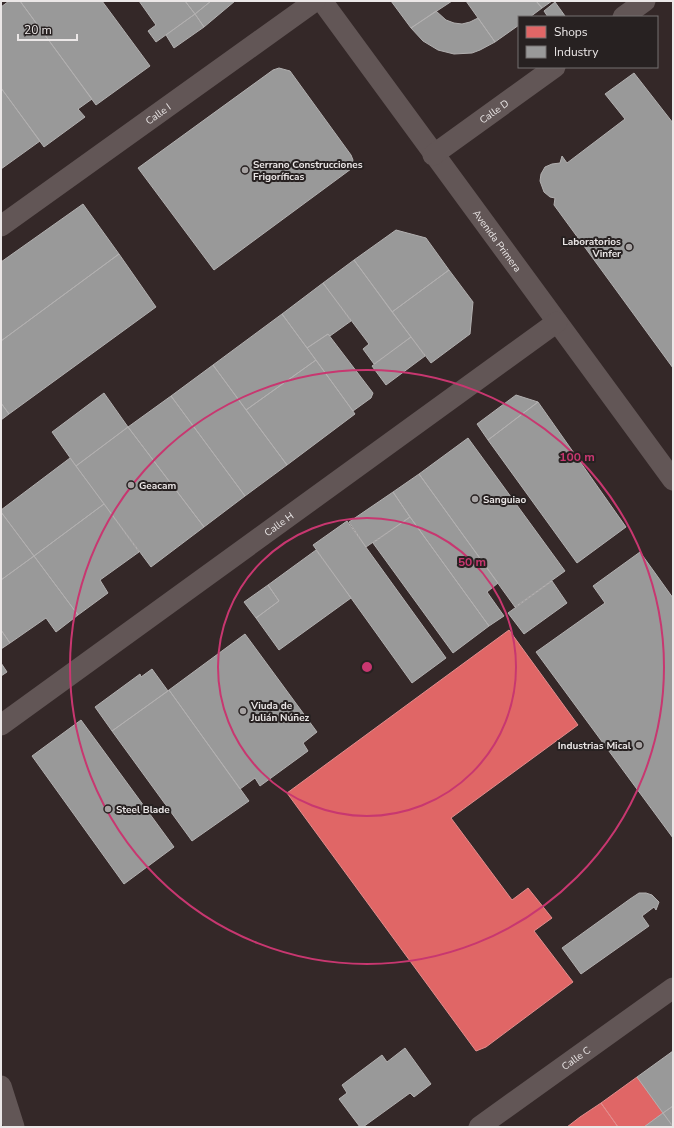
<svg xmlns="http://www.w3.org/2000/svg" width="674" height="1128" viewBox="0 0 674 1128" font-family="'Nunito Sans',sans-serif">
	<style>
		.built { fill: #342828; fill-rule: evenodd }
		.shops { fill: #e06666; stroke: #e38d8d }
		.industry { fill: #999; stroke: #b2b0b0 }
		.lines { fill: none; stroke-linecap: round; stroke-linejoin: round }
		.minor { stroke: #625656; stroke-width: 21 }
		.ring { fill: none; stroke: #c83770; stroke-width: 2 }
		.poi-dot { fill: #a6a2a2; stroke: #272121; stroke-width: 1.5 }
		.labels { text-anchor: middle; stroke-width: 4; stroke-linejoin: round; paint-order: stroke }
		.street-label { font-size: 10px; fill: #ebe7e7; stroke: #272121 }
		.poi-label { font-size: 10px; font-weight: bold; fill: #ebe7e7; stroke: #272121; text-anchor: start }
		.centre { fill: #c83770; stroke: #272121; stroke-width: 2 }
		.ring-label { font-size: 12px; text-anchor: middle; font-weight: bold; fill: #c83770; stroke: #272121; stroke-width: 4; stroke-linejoin: round; paint-order: stroke }
	</style>
	<rect width="100%" height="100%" fill="#262222"/>
	<!-- built -->
	<path class="built" d="M1 1H673V1127H1ZM519 17H657V67H519Z"/>
	<!-- shops -->
	<path class="shops" d="M509 630 578 725 451 818 512 900 528 888 552 918 534 931 573 982 486 1047 476 1051 287 793Z
		M637 1077 663 1113 644 1127H618L601 1103Z
		M601 1103 618 1127H567L580 1117Z"/>
	<!-- industry -->
	<path class="industry" d="M9 1H20L92 99 78 109 85 117 44 147 1 88V7Z
		M20 1H102L150 66 96 105Z
		M139 1H185L195 14 156 42 148 31 156 25Z
		M185 1H211L195 14Z
		M211 1H235L204 27 195 14Z
		M391 1H452L411 28Z
		M466 1H536L542 8 530 17H519V25L495 42Z
		M536 1H552L542 8Z
		M555 2 565 16 563 17H548L544 11Z
		M436 11 446 20 454 23 462 24 470 22 478 18 495 42 480 50 472 53 454 54 438 50 423 41 411 28Z
		M195 14 204 27 174 48 166 35Z
		M279 68 290 71 351 155 353 160 351 169 214 270 138 168 273 70Z
		M634 73 673 123V368L554 205 555 198 550 197 544 192 540 181 541 174 545 167 552 164 560 163 562 156 567 163 625 119 605 94Z
		M1 88 40 141 1 169Z
		M83 204 119 254 1 341V262Z
		M396 230 426 238 449 270 392 312 354 260Z
		M119 254 156 307 9 414 1 403V341Z
		M354 260 411 337 374 364 363 349 369 344 323 283Z
		M449 270 473 302 470 334 431 363 392 312Z
		M323 283 351 321 330 336 328 334 307 348 282 314Z
		M282 314 316 360 246 410 213 365Z
		M328 334 373 393 371 398 353 411 307 348Z
		M411 337 425 356 386 385 372 366Z
		M316 360 355 414 287 465 246 410Z
		M213 365 287 465 245 496 171 396Z
		M104 393 128 427 76 466 52 432Z
		M516 395 538 402 488 440 477 424Z
		M171 396 245 496 204 527 128 427Z
		M538 402 626 527 577 563 488 440Z
		M1 403 9 414 1 420Z
		M128 427 204 527 151 567 76 466Z
		M468 438 565 571 515 607 419 474Z
		M70 458 104 504 34 556 1 512V510Z
		M419 474 498 583 487 592 504 616 489 626 410 517 393 492Z
		M393 492 410 517 366 547 349 522Z
		M104 504 139 552 100 580 108 593 78 615 34 556Z
		M1 512 34 556 1 580Z
		M410 517 489 626 453 653 373 543Z
		M347 521 446 658 412 683 313 545Z
		M316 550 351 598 279 650 256 618 279 601 268 585Z
		M640 552 673 598V838L536 652 605 603 593 586Z
		M34 556 78 615 56 632 46 618 10 643 1 630V580Z
		M552 581 567 603 524 634 508 613Z
		M268 585 279 601 256 618 244 602Z
		M1 630 10 643 1 649Z
		M245 634 317 732 303 743 308 751 260 786 255 778 240 789 169 690Z
		M1 663 7 672 1 676Z
		M152 669 168 691 112 731 95 707 140 674 141 677Z
		M169 690 249 801 192 841 112 731Z
		M81 720 174 847 124 884 32 756Z
		M639 893H646L652 895 659 902 656 910 654 907 642 916 649 926 581 974 562 948 630 899Z
		M405 1048 431 1084 414 1097 410 1093 363 1127H360L339 1099 347 1093 342 1085 382 1055 387 1062Z
		M673 1051V1106L663 1113 637 1077Z
		M673 1106V1126L663 1113Z
		M663 1113 673 1127H644Z"/>
	<g class="lines">
		<!-- minor -->
		<g class="minor">
			<path id="s1" d="M322 1 673 480"/>
			<path d="M623 17 645 1"/>
			<path id="s2" d="M433 155 555 67"/>
			<path id="s3" d="M1 226 315 1"/>
			<path id="s4" d="M1 725 557 322"/>
			<path d="M1 1086 14 1127"/>
			<path id="s5" d="M479 1127 673 988"/>
		</g>
	</g>
	<!-- distance rings -->
	<g class="ring">
		<circle cx="367" cy="667" r="149"/>
		<circle cx="367" cy="667" r="297"/>
	</g>
	<!-- markers -->
	<g class="poi-dot">
		<circle cx="245" cy="170" r="4"/>
		<circle cx="629" cy="247" r="4"/>
		<circle cx="131" cy="485" r="4"/>
		<circle cx="475" cy="499" r="4"/>
		<circle cx="243" cy="711" r="4"/>
		<circle cx="639" cy="745" r="4"/>
		<circle cx="108" cy="809" r="4"/>
	</g>
	<g class="labels">
		<!-- street labels -->
		<g class="street-label">
			<text dy="4" stroke="none"><textPath href="#s2" startOffset="75">Calle D</textPath></text>
			<text dy="4" stroke="none"><textPath href="#s3" startOffset="193">Calle I</textPath></text>
			<text dy="4" stroke="none"><textPath href="#s1" startOffset="297">Avenida Primera</textPath></text>
			<text dy="4" stroke="none"><textPath href="#s4" startOffset="343">Calle H</textPath></text>
			<text dy="4" stroke="none"><textPath href="#s5" startOffset="119">Calle C</textPath></text>
		</g>
		<!-- poi labels -->
		<g class="poi-label">
			<text x="253" y="168">Serrano Construcciones<tspan x="253" dy="12">Frigoríficas</tspan></text>
			<text x="621" y="245" text-anchor="end">Laboratorios<tspan x="621" dy="12">Vinfer</tspan></text>
			<text x="139" y="489">Geacam</text>
			<text x="483" y="503">Sanguiao</text>
			<text x="251" y="709">Viuda de<tspan x="251" dy="12">Julián Núñez</tspan></text>
			<text x="631" y="749" text-anchor="end">Industrias Mical</text>
			<text x="116" y="813">Steel Blade</text>
		</g>
	</g>
	<circle cx="367" cy="667" r="6" class="centre"/>
	<g class="ring-label">
		<text x="577" y="461">100 m</text>
		<text x="472" y="566">50 m</text>
	</g>
	<!-- border -->
	<rect width="674" height="1128" fill="none" stroke="#ebe7e7" stroke-width="4"/>
	<!-- legend -->
	<rect x="518" y="16" width="140" height="52" fill="#272121" stroke="#757070"/>
	<rect x="526" y="26" width="20" height="12" fill="#e06666" stroke="#757070"/>
	<text x="554" y="36" font-size="12" fill="#ebe7e7">Shops</text>
	<rect x="526" y="46" width="20" height="12" fill="#999999" stroke="#757070"/>
	<text x="554" y="56" font-size="12" fill="#ebe7e7">Industry</text>
	<!-- scale -->
	<path d="M18 34v6h59v-6" fill="none" stroke="#ebe7e7" stroke-width="2"/>
	<text x="24" y="34" font-size="12" fill="#ebe7e7" stroke="#272121" stroke-width="3" paint-order="stroke">20 m</text>
</svg>
